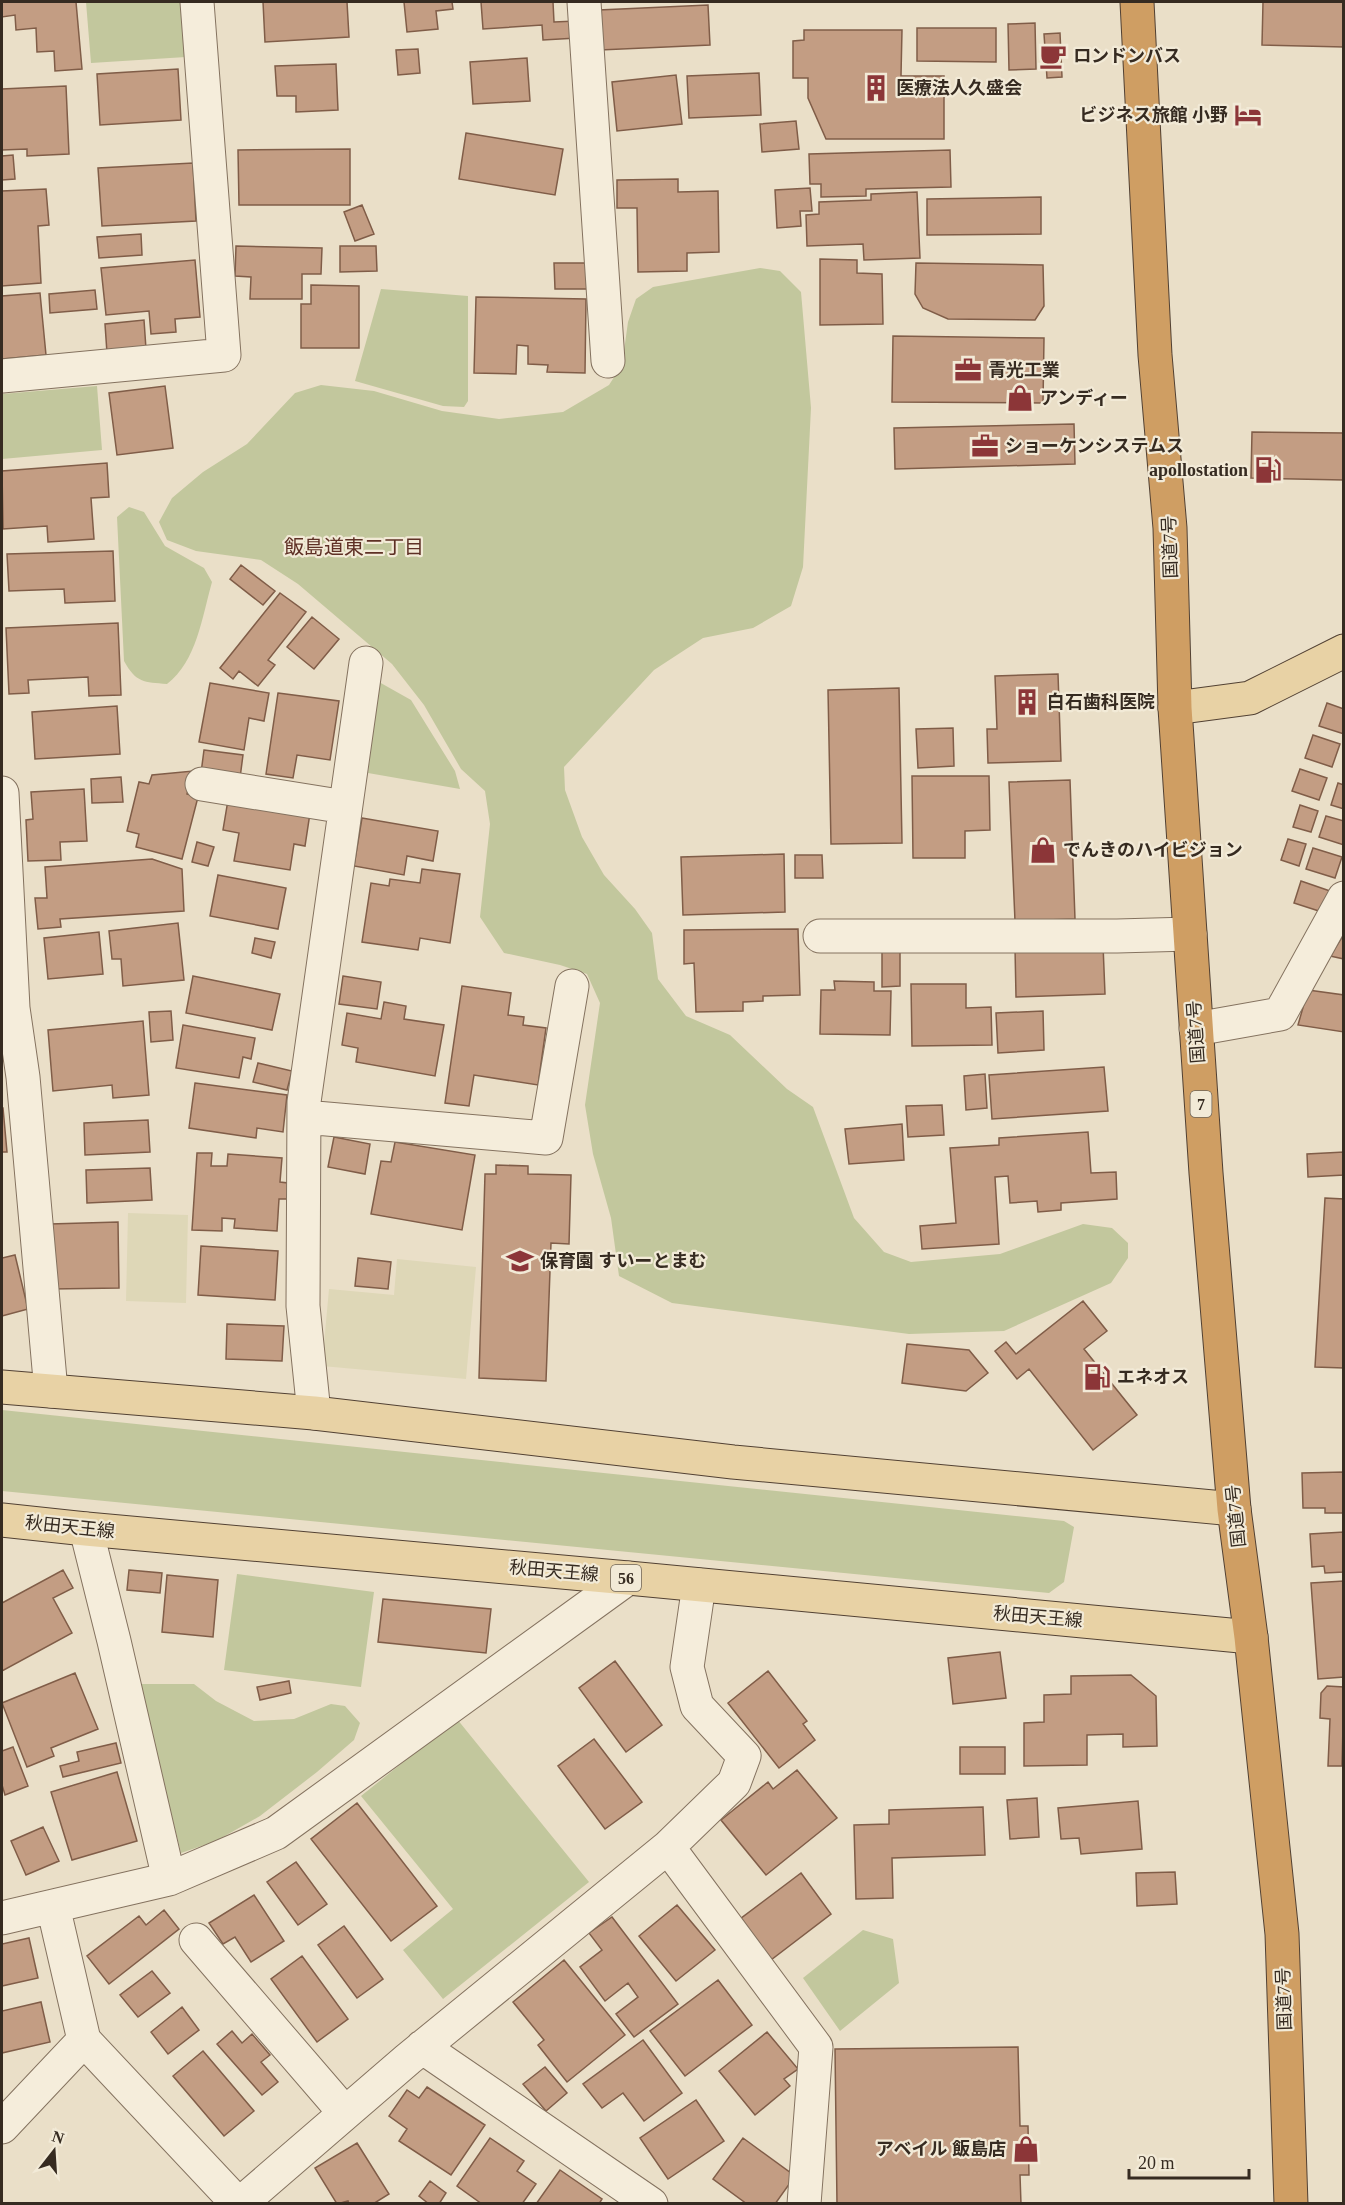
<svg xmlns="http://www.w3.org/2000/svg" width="1345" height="2205" viewBox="0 0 1345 2205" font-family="'Times New Roman','Noto Sans JP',serif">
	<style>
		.farmland { fill: #ded7b7 }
		.green { fill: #c2c79d }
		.building { fill: #c39d83; stroke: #805d48; stroke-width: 1.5 }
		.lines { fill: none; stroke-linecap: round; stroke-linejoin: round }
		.minor-casing { stroke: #84725f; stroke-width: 35 }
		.major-casing { stroke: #524133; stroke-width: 35 }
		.highway-casing { stroke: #524133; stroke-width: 35 }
		.minor { stroke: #f5eddb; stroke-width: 33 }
		.major { stroke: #e8d2a5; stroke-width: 33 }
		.highway { stroke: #cf9e63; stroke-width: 33 }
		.labels { text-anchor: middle; stroke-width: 4.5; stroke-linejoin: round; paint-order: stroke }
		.shield { fill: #f2ead7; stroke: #6e6458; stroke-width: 1.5 }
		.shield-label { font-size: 16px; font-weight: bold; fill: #362b21 }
		.poi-label { font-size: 18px; font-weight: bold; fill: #362b21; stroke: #f2ead7; text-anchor: start }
		.street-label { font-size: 18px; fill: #362b21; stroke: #f2ead7 }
		.neighbourhood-label { font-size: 20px; fill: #5e3025; stroke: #f2ead7 }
	</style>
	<rect width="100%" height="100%" fill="#eadfc8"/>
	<!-- farmland -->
	<path class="farmland" d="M128 1213 188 1215 186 1303 126 1301Z
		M397 1259 476 1267 466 1379 322 1366 329 1289 394 1295Z"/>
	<!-- green -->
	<path class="green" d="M86 2H182L186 57 91 63Z
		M760 268 780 271 801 292 811 408 803 567 791 606 753 628 703 638 654 670 564 767 565 790 582 837 604 875 635 909 652 933 658 979 686 1016 730 1035 787 1089 813 1107 854 1218 884 1252 911 1262 1000 1254 1083 1224 1112 1228 1128 1243V1258L1111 1283 1004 1331 909 1334 672 1303 619 1276 611 1218 593 1154 585 1105 600 1003 587 974 560 965 504 953 480 917 490 824 485 791 461 769 424 705 392 664 298 584 261 560 196 551 167 540 159 522 172 498 203 472 247 444 295 393 321 385 374 391 442 411 499 419 563 412 609 385 622 365 628 322 636 299 653 287Z
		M381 289 468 296V401L464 407 443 406 355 381Z
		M97 386 102 450 2 459V394Z
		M129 507 144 512 165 546 204 568 212 582C202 617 197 661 167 684 144 682 136 683 124 661L117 517Z
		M379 682 411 700 455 771 460 789 368 773Z
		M2 1410 1064 1521 1074 1527 1064 1582 1049 1593 2 1491Z
		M237 1574 374 1592 361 1687 224 1670Z
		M139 1684H194L216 1701 254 1721 294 1719 331 1704 345 1706 360 1723 354 1740 317 1772 260 1816 216 1841 181 1853Z
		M457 1719 589 1882 443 1999 403 1950 453 1909 361 1796Z
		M863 1930 893 1939 899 1983 840 2031 803 1978Z"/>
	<!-- building -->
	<path class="building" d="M2 2H76L82 69 55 71 54 51 37 52 36 28 16 30 15 15 2 17Z
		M263 2H347L349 37 265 42Z
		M404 2H452L453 9 436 11 438 29 407 32Z
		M481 2H553L554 22 576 21 577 38 543 40 542 25 483 29Z
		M1263 2H1344V47L1262 45Z
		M708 5 710 45 600 50 599 10Z
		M1035 23 1036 69 1009 70 1008 24Z
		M917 28H996V62L917 61Z
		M804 30H902L901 76H944V139H826L808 98V78H793V41L804 40Z
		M1060 33 1062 77 1047 78 1044 34Z
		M418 49 420 73 398 75 396 50Z
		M527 58 530 101 473 104 470 62Z
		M336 64 338 110 296 112V96H277L275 66Z
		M178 69 181 120 100 125 97 74Z
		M759 73 761 115 689 118 687 76Z
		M676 75 682 124 617 131 612 82Z
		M66 86 69 154 27 156V149L2 150V89Z
		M796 121 799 149 762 152 760 124Z
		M466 133 563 149 555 195 459 179Z
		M350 149V205H239L238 150Z
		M950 150 951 187 866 189V196L821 197V184H810L809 154Z
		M13 155 15 179 2 180V156Z
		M193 163 196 221 102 226 98 168Z
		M678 179V192L718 191 719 252 687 253V271L638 272 637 208H617V180Z
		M810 188 812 211H800L801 226 777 228 775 190Z
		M46 189 49 225 38 226 41 283 2 286V191Z
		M917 192 920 258 864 260 863 244 807 246 806 215 819 214V202L871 200V194Z
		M1041 197V234L927 235V199Z
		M362 205 374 234 355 241 344 212Z
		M141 234 142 255 99 258 97 237Z
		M236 246 322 248 321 274H302V299H250L251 277 235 276Z
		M340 246H376L377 271 340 272Z
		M820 259 857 260V273L882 274 883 324 820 325Z
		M195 260 200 317 175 319 176 332 151 334 149 311 106 315 101 268Z
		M554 263H588V289H555Z
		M916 263 1043 265 1044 306 1035 320 948 319 923 308 915 294Z
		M311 285 359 286V348H301V304H311Z
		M95 290 97 309 50 313 49 294Z
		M40 293 46 355 2 359V296Z
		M476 297 586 299 585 373 547 372 548 365 528 364V346L517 345 516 374 474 373Z
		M144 320 146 349 107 353 105 324Z
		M893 336 1044 338 1043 403 892 402Z
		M165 386 173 448 117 455 109 393Z
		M1074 424 1075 464 895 469 894 428Z
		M1252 432 1344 433V480L1251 478Z
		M107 463 109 497 91 498 94 539 48 542 47 526 3 529 2 471Z
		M113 551 115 601 65 603 64 589 9 591 7 554Z
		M241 565 275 591 263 605 230 579Z
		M280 593 306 612 268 660 275 665 258 686 239 671 233 679 220 668Z
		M312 617 339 639 314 669 287 647Z
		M118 623 121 695 89 696 88 677 28 680 29 693 9 694 6 628Z
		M1058 674 1061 761 988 763 987 729H997L995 676Z
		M210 683 269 693 264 721 249 718 244 750 199 742Z
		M899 688 902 843 831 844 828 690Z
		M278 693 339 701 330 760 297 755 293 778 266 774Z
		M1327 703 1344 709V734L1319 726Z
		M117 706 120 754 35 759 32 712Z
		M953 728 954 766 918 768 916 729Z
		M1313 735 1340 744 1332 767 1305 758Z
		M204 750 243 755 240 778 201 773Z
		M1300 769 1327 778 1319 800 1292 791Z
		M193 771 187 794 198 797 182 859 136 847 139 834 127 831 139 782 149 784 152 775Z
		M912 776H989L990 830 965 831V858H913Z
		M121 777 123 802 92 803 91 779Z
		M1070 780 1075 919 1015 921 1009 782Z
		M1338 783 1344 785V809L1331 805Z
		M84 789 87 841 60 842 61 860 28 861 26 820 33 819 31 792Z
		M228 800 310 813 305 846 294 844 290 870 234 861 239 833 223 830Z
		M1300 805 1318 811 1311 832 1293 827Z
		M1326 816 1344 821V845L1319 837Z
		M362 818 438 831 433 861 407 856 404 875 354 866Z
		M1288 839 1306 844 1299 866 1281 860Z
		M197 842 214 847 208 866 192 862Z
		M1313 848 1342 857 1335 878 1306 869Z
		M784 854 785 912 683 915 681 857Z
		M795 855H822L823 878H795Z
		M152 859 182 869 184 911 60 919 61 927 38 929 35 898H47L45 867Z
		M422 869 460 874 450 943 420 938 418 950 362 942 371 883 389 886 390 879 420 883Z
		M218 875 286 888 278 929 210 916Z
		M1301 881 1330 891 1322 912 1294 903Z
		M178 923 184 980 123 986 121 959H112L109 931Z
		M798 929 800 995 763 996V1001L743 1002V1011L696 1012 694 963 684 964V930Z
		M99 932 103 974 48 979 44 938Z
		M1344 934V959L1330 956Z
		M255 938 275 942 271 958 252 953Z
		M1103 945 1105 994 1016 997 1015 948Z
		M882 950H900V986L882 987Z
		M193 976 280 994 272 1030 186 1013Z
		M343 976 381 982 377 1009 339 1004Z
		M834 981 874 982V991H891L890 1035 820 1034 821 990H835Z
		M911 984H966V1008L991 1007 992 1045 912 1046Z
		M462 986 511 993 508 1015 524 1017 523 1025 546 1028 538 1085 474 1075 469 1106 445 1103Z
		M1308 990 1344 995V1032L1298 1025Z
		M384 1002 406 1006 404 1019 444 1025 435 1076 356 1062 358 1048 342 1045 347 1013 381 1019Z
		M171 1011 173 1040 151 1042 149 1012Z
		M1043 1011 1044 1050 998 1053 996 1013Z
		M143 1021 149 1095 113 1098 112 1085 53 1091 48 1030Z
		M183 1025 255 1038 251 1059 243 1057 239 1078 176 1068Z
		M258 1063 292 1071 287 1090 253 1082Z
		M1104 1067 1108 1111 992 1119 989 1075Z
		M985 1074 987 1108 966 1110 964 1076Z
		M195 1083 287 1095 283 1132 257 1128 256 1138 189 1128Z
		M942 1105 944 1135 908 1137 906 1106Z
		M2 1108H3L7 1152H2Z
		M148 1120 150 1152 85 1155 84 1123Z
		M902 1124 904 1160 849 1164 845 1129Z
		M1088 1132 1091 1173 1116 1172 1117 1199 1061 1203V1210L1038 1212 1037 1201 1010 1203 1008 1176 995 1177 999 1244 922 1249 920 1226 956 1223 950 1148 999 1145V1138Z
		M334 1137 370 1144 365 1174 328 1167Z
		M395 1142 475 1155 462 1230 371 1214 381 1161 391 1162Z
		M1344 1152V1175L1308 1177 1307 1154Z
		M197 1153H212L211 1166H227L228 1154 282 1158 280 1182 288 1183 287 1199H279L277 1231 234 1228 235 1219 222 1218V1231L192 1230Z
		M496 1165 528 1166V1174L571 1175 569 1244 551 1243 546 1381 479 1378 485 1174H496Z
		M150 1168 152 1200 87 1203 86 1170Z
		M1325 1198 1344 1199V1368L1315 1367Z
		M118 1222 119 1288 52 1289 50 1224Z
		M201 1246 278 1251 275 1300 198 1295Z
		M15 1255 28 1309 2 1316V1258Z
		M358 1258 391 1262 388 1289 355 1286Z
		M1083 1301 1107 1331 1084 1349 1137 1415 1093 1450 1029 1369 1017 1379 995 1351 1006 1342 1016 1354Z
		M227 1324 284 1326 282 1361 226 1359Z
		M907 1344 969 1350 988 1373 966 1391 902 1383Z
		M1344 1472V1513H1325V1508H1303L1302 1473Z
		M1344 1532V1572L1325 1573 1324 1566 1312 1567 1310 1534Z
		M63 1570 73 1588 53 1598 72 1633 2 1671V1603Z
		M129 1570 162 1573 160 1593 127 1590Z
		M167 1575 218 1580 213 1637 162 1632Z
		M1344 1581V1677L1318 1679 1311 1583Z
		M383 1599 491 1609 486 1653 378 1642Z
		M1000 1652 1006 1698 953 1704 948 1658Z
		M615 1661 662 1725 626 1752 579 1688Z
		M768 1671 807 1721 803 1724 815 1740 779 1768 728 1703Z
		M75 1673 98 1729 51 1748 54 1756 27 1767 2 1703Z
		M1131 1675 1156 1696 1157 1746 1123 1747V1734L1087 1735V1765L1024 1766V1723L1044 1722V1695L1071 1694V1676Z
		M289 1681 291 1693 260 1700 257 1687Z
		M1327 1686 1344 1687 1342 1766H1328L1330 1719 1320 1718 1321 1693Z
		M594 1739 642 1802 605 1829 558 1766Z
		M116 1743 121 1763 63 1777 60 1766 79 1761 77 1752Z
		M13 1747 28 1786 5 1795 2 1785V1751Z
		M960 1747H1005V1774H960Z
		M797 1770 837 1818 766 1875 721 1820 768 1782 773 1789Z
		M117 1772 137 1841 72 1860 51 1792Z
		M1037 1798 1039 1837 1010 1839 1007 1800Z
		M1138 1801 1142 1849 1081 1854 1079 1838 1061 1839 1058 1808Z
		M357 1803 437 1906 391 1941 311 1839Z
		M983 1807 985 1855 892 1858 893 1898 856 1899 854 1825 889 1824V1810Z
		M43 1827 59 1861 26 1875 11 1841Z
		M296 1862 327 1904 298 1925 267 1882Z
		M1175 1872 1177 1904 1137 1906 1136 1873Z
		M801 1873 831 1914 767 1963 736 1922Z
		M254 1895 284 1941 251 1962 235 1937 223 1944 209 1923Z
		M677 1905 715 1950 676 1981 639 1936Z
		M164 1910 179 1929 109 1984 87 1956 139 1916 146 1925Z
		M612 1917 678 2004 634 2037 616 2014 638 1997 628 1983 605 2001 580 1967 602 1950 589 1933Z
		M344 1926 383 1979 357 1998 318 1945Z
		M29 1938 38 1978 2 1986V1944Z
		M302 1956 348 2019 317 2042 271 1979Z
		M564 1960 625 2035 567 2082 538 2045 544 2040 513 2002Z
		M152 1971 170 1993 138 2017 120 1995Z
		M718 1980 752 2025 685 2076 650 2031Z
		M41 2002 50 2042 2 2053V2011Z
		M182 2007 199 2030 168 2054 151 2032Z
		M232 2031 242 2043 252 2034 270 2055 261 2062 278 2082 262 2095 217 2044Z
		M767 2032 798 2069 784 2079 790 2086 755 2115 719 2071Z
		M643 2040 682 2093 644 2121 623 2093 602 2108 583 2084Z
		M1018 2047 1020 2126H1028L1029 2175H1020L1021 2204H837L835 2049Z
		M203 2051 254 2111 224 2136 173 2076Z
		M545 2067 567 2093 546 2111 523 2084Z
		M427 2087 485 2125 451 2175 399 2141 407 2129 389 2116 407 2090 419 2098Z
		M696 2100 724 2141 668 2179 640 2138Z
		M490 2138 524 2161 517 2171 536 2184 522 2204H482L457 2186Z
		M743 2138 795 2176 775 2204H747L713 2179Z
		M357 2143 389 2194 373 2204H349L348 2201 337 2204 315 2168Z
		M560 2170 602 2199 599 2204H536Z
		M430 2181 446 2193 439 2204H429L419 2196Z"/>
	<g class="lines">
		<defs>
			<path id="minor" d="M584 2 608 361
				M2 376 224 355 197 2
				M202 784 345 807
				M2 793 13 1008 23 1077 51 1391
				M820 936H1117L1190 934
				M1196 1029 1280 1014 1344 898
				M304 1117 546 1138 572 986
				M314 1413 303 1306 304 1102 366 663
				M86 1529 114 1641 169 1879
				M668 1847 816 2047 804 2204
				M53 1906 84 2040 238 2204
				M2 1918 169 1879 276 1833 628 1578
				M196 1940 345 2113
				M422 2047 651 2204
				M2 2127 84 2040
				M240 2204 408 2059 668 1847 734 1783 744 1756 697 1706 687 1667 699 1585"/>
			<path id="major" d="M1175 708 1250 698 1344 651
				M2 1387 314 1413 733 1462 1234 1509
				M2 1520 86 1529 628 1578 1251 1637"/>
			<path id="highway" d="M1137 2 1155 355 1170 528 1175 708 1206 1173 1234 1509 1251 1637 1282 1934 1291 2204"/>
		</defs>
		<!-- minor casing -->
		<use href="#minor" class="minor-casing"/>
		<!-- major casing -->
		<use href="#major" class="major-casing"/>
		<!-- highway casing -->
		<use href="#highway" class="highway-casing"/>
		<!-- minor -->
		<use href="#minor" class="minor"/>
		<!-- major -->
		<use href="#major" class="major"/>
		<!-- highway -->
		<use href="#highway" class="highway"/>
	</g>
	<!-- icons -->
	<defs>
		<symbol id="cafe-bare" viewBox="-9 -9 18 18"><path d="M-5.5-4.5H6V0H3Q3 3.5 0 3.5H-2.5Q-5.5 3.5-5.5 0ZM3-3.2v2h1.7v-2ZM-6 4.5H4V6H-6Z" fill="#8c3638" stroke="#f2ead7" stroke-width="2.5" paint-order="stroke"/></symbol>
		<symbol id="building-bare" viewBox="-9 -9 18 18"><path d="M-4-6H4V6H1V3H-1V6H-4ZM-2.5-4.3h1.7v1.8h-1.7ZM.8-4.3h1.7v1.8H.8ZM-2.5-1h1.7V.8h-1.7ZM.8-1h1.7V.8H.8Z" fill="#8c3638" stroke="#f2ead7" stroke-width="2.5" paint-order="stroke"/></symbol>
		<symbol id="hotel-bare" viewBox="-9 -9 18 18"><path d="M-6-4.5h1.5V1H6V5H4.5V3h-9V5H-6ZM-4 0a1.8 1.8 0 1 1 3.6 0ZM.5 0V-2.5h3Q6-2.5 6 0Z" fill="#8c3638" stroke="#f2ead7" stroke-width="2.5" paint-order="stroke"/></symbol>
		<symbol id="office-bare" viewBox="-9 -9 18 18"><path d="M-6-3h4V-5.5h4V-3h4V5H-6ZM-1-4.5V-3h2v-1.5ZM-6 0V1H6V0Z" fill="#8c3638" stroke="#f2ead7" stroke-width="2.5" paint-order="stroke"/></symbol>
		<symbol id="shop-bare" viewBox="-9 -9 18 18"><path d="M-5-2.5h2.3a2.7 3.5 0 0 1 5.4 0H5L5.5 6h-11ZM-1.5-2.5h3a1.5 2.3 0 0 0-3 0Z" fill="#8c3638" stroke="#f2ead7" stroke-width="2.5" paint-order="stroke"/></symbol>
		<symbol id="fuel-bare" viewBox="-9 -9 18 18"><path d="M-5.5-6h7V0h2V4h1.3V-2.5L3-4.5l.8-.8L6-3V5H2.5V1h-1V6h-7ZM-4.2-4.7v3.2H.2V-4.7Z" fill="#8c3638" stroke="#f2ead7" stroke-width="2.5" paint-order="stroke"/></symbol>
		<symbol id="school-bare" viewBox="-9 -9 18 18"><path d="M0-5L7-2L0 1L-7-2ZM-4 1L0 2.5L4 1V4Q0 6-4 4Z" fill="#8c3638" stroke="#f2ead7" stroke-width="2.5" paint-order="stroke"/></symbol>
	</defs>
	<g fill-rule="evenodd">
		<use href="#cafe-bare" x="1034" y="37" width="38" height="38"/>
		<use href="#building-bare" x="857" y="69" width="38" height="38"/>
		<use href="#hotel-bare" x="1229" y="96" width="38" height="38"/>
		<use href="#office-bare" x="949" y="351" width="38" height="38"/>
		<use href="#shop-bare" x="1001" y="379" width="38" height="38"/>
		<use href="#office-bare" x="966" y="427" width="38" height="38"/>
		<use href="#fuel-bare" x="1249" y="451" width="38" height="38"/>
		<use href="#building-bare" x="1008" y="683" width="38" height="38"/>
		<use href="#shop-bare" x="1024" y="831" width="38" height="38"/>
		<use href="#school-bare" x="501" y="1242" width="38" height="38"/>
		<use href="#fuel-bare" x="1078" y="1358" width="38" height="38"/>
		<use href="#shop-bare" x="1007" y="2130" width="38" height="38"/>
	</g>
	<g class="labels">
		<!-- shield labels -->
		<g class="shield">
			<rect x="1190.5" y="1091" width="21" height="26" rx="4.5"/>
			<rect x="611" y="1565" width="30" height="26" rx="4.5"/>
		</g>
		<g class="shield-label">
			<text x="1201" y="1110">7</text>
			<text x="626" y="1584">56</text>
		</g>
		<!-- poi labels -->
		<g class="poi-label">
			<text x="1073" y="62">ロンドンバス</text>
			<text x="896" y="94">医療法人久盛会</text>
			<text x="1228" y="121" text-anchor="end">ビジネス旅館 小野</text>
			<text x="988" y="376">青光工業</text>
			<text x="1040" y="404">アンディー</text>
			<text x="1005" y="452">ショーケンシステムス</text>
			<text x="1248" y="476" text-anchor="end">apollostation</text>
			<text x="1047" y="708">白石歯科医院</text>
			<text x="1063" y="856">でんきのハイビジョン</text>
			<text x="540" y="1267">保育園 すいーとまむ</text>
			<text x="1117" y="1383">エネオス</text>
			<text x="1006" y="2155" text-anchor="end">アベイル 飯島店</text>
		</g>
		<!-- street labels -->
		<g class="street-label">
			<text transform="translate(1170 547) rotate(-92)" y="6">国道7号</text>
			<text transform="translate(1196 1032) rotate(-94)" y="6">国道7号</text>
			<text transform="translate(1236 1516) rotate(-96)" y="6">国道7号</text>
			<text transform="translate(70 1527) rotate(6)" y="6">秋田天王線</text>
			<text transform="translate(554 1571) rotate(5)" y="6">秋田天王線</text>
			<text transform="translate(1038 1617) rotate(5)" y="6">秋田天王線</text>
			<text transform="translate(1284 1999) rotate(-92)" y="6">国道7号</text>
		</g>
		<!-- neighbourhood labels -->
		<g class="neighbourhood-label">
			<text x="354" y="554">飯島道東二丁目</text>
		</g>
	</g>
	<!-- border -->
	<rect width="1345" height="2205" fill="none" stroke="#362b21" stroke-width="6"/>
	<!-- north arrow -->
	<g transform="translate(54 2151) rotate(17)" stroke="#f2ead7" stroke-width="4.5" paint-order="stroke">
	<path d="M0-4.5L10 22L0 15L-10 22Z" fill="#362b21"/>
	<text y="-9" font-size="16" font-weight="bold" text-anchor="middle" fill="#362b21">N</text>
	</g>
	<!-- scale -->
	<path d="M1129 2169v9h120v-9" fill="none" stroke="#362b21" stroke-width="3"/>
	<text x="1138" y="2169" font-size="18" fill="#362b21" stroke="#f2ead7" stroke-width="4.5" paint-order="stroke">20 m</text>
</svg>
